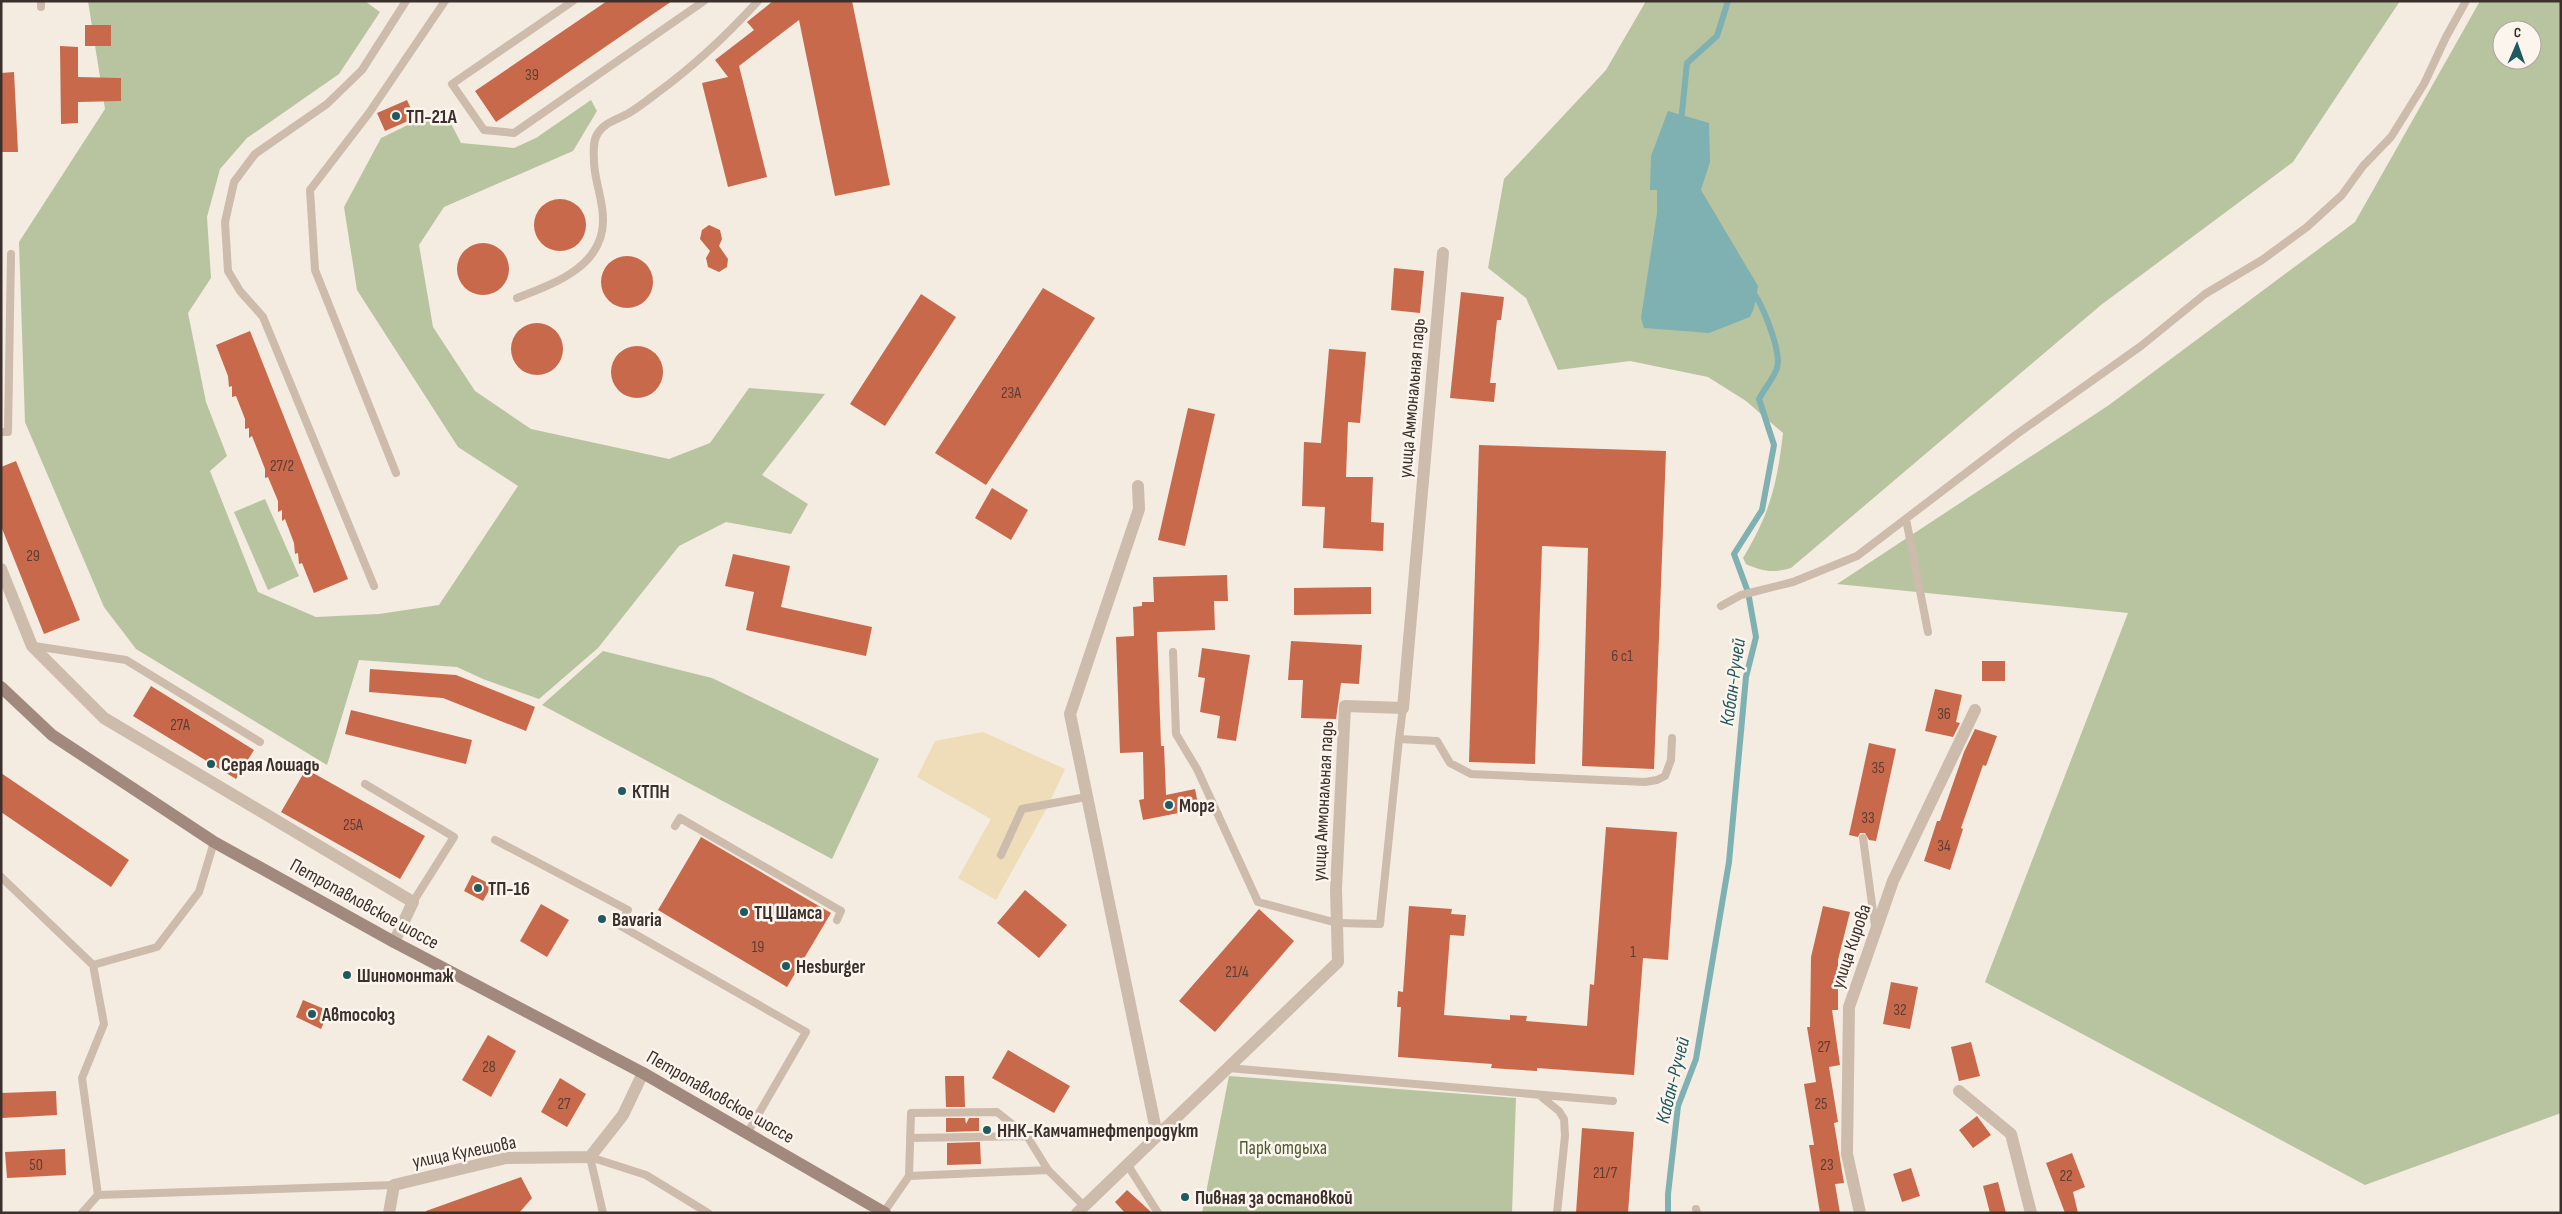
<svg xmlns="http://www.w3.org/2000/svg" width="2562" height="1214" viewBox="0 0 2562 1214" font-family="'Sofia Sans Condensed',sans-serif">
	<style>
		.green { fill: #b8c4a0; fill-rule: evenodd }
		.sand { fill: #efdcb8 }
		.water { fill: #7fb0b2 }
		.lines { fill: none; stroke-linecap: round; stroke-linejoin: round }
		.stream { stroke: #7fb0b2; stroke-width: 6 }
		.building { fill: #c8694b }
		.service { stroke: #cdbbac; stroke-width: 8 }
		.minor { stroke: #cdbbac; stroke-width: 12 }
		.secondary { stroke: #a18a7d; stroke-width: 12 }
		.poi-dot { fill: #1f5a5e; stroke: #fbf5ee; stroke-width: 2 }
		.labels { text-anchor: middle; stroke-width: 5; stroke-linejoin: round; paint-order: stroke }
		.number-label { font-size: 16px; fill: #5e3e33 }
		.poi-label { font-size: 19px; font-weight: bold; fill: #3b302b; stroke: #fbf5ee; text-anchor: start }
		.street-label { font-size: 19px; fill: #3b302b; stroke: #fbf5ee }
		.park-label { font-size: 19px; fill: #4a5a2e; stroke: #fbf5ee }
		.water-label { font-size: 20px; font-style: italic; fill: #1f5a5e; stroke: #fbf5ee }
	</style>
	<rect width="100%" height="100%" fill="#f4ebe1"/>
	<!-- green -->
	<path class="green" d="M88 1H365L380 12 339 74 247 138 220 169 207 217 211 278 188 313 206 402 227 456 210 471 258 592 316 617 379 614 439 605 518 486 458 447 357 290 344 207 381 138 443 108 461 143 514 148 536 138 591 100 597 111 573 151 444 207 419 245 433 327 475 391 531 429 669 459 710 443 749 388 825 394 762 475 808 504 791 534 726 522 679 546 598 648 539 699 483 679 457 667 359 660 327 765 136 649 104 607 25 422 19 242 105 109Z
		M1646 1H2400L2293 162 2101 305 1791 568C1774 573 1763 572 1746 564L1743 558C1770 513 1777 485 1783 433L1746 401 1708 377 1630 361 1558 370 1526 298 1488 268 1504 179 1606 70Z
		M2480 1H2561V1113L2365 1185 1985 982 2128 613 1837 584 2109 405 2355 222ZM2502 30H2532V60H2502Z
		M265 499 299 576 268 590 234 512Z
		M603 651 712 678 879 759 832 859 542 705Z
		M1229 1076 1516 1098 1512 1213H1202Z"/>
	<!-- sand -->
	<path class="sand" d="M983 732 1065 769 1049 804 996 900 958 878 991 819 917 777 935 741Z"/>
	<!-- water -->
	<path class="water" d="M1668 111 1709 123 1710 162 1701 190 1758 286 1754 308 1750 317 1709 333 1644 328 1641 318 1657 213V190H1650L1651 156Z"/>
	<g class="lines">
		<!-- stream -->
		<path class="stream" d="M1681 122 1687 63 1717 36 1728 1
			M1668 1213V1194L1678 1106 1696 1059 1729 862 1746 677 1756 637 1748 592 1734 554 1762 510 1774 445 1759 399C1764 389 1774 378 1777 368 1782 352 1762 302 1751 290"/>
	</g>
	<!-- building -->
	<path class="building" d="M607 1H672L496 122 475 91Z
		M773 1H852L890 185 835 196 799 20 739 66 767 177 728 187 702 83 728 77 715 60 754 30 747 22Z
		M85 25H111V46H85Z
		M60 46 78 47V77L121 78V101L78 102V123L61 124Z
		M14 72 18 152H1V73Z
		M407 100 415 118 385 131 377 113Z
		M534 225a26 26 0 1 1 52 0a26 26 0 1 1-52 0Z
		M709 225 720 230 722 239 719 246 728 259 727 267 719 272 708 267 706 258 710 251 700 239 702 230Z
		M457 269a26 26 0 1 1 52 0a26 26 0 1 1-52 0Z
		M601 282a26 26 0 1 1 52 0a26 26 0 1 1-52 0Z
		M1394 268 1424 271 1420 313 1391 310Z
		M1043 288 1095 318 986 485 935 453Z
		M1461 292 1504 297 1501 320H1497L1490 383H1496L1494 402 1450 398Z
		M921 294 956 317 885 426 850 404Z
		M511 349a26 26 0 1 1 52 0a26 26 0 1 1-52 0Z
		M250 331 348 579 314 593 302 563 299 564 298 553 295 554 294 543 285 519 282 521V510L278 512V501L268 477 265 478V469L252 436 249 438V428L245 429V419L236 396 232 397V386L229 387 228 376 216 345Z
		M611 372a26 26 0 1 1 52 0a26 26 0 1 1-52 0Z
		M1329 349 1366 352 1360 423 1348 422 1346 477H1373L1371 522 1384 523 1383 551 1323 548 1325 507 1302 506 1304 442 1321 443Z
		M1188 408 1215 414 1185 546 1158 540Z
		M1479 445 1666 451 1654 769 1582 766 1588 548 1542 546 1535 764 1469 762Z
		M16 461 80 620 44 634 1 526V467Z
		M992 488 1028 510 1011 540 975 518Z
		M733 554 790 566 781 607 872 627 866 656 746 630 754 592 725 586Z
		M1227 575 1228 601H1214L1215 630 1157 632 1161 746H1164L1166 795 1195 789 1199 809 1143 820 1139 800 1144 799 1143 752 1120 753 1116 637 1134 636 1133 607 1142 606V602H1154L1153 577Z
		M1371 587V614L1294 615V588Z
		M1291 641 1362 645 1359 684 1341 683 1336 719 1301 718 1303 680H1288Z
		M1202 648 1250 655 1236 741 1217 738 1220 716 1200 712 1205 678 1198 677Z
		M1982 661H2005V681H1982Z
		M370 669 456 675 535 707 526 731 443 698 369 692Z
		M151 686 254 750 236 779 133 716Z
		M1935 689 1962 695 1956 722 1960 723 1953 737 1925 731Z
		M351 710 472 740 466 764 345 734Z
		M1975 729 1997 736 1986 766 1983 765 1961 828 1963 829 1950 870 1924 861 1937 821H1940L1964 752Z
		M1869 743 1896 749 1876 841 1869 840 1865 833H1860L1858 837 1849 835Z
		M306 769 425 836 400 879 281 812Z
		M1 773 129 860 111 887 1 812Z
		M1606 827 1677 832 1668 960 1643 958 1634 1075 1537 1068V1071L1491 1068 1492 1064 1398 1057 1401 1007H1397L1398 991 1403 992 1409 906 1452 909 1451 914 1466 915 1464 936 1450 935 1444 1015 1510 1020V1015L1527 1016 1526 1021 1587 1026 1590 984 1594 985Z
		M701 837 831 913 787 987 658 910Z
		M472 875 492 885 483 901 464 891Z
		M1025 890 1067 925 1039 958 997 923Z
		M541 904 569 920 547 957 520 941Z
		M1823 906 1850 912 1838 960V1010H1832L1840 1065 1829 1067 1838 1122 1834 1123 1844 1183 1835 1184 1840 1213H1820L1809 1145H1814L1804 1084 1816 1082 1807 1027H1810L1811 957Z
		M1259 909 1294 941 1215 1032 1179 1001Z
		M1891 982 1918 987 1910 1029 1883 1024Z
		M303 1000 329 1011 321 1029 296 1017Z
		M488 1035 516 1051 491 1097 462 1080Z
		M1971 1042 1980 1076 1959 1081 1951 1047Z
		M1008 1050 1070 1086 1054 1113 992 1078Z
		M945 1076H964L965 1107H946Z
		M560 1078 586 1094 567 1127 541 1112Z
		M56 1091 57 1115 2 1118 1 1093Z
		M1977 1116 1991 1135 1973 1148 1959 1130Z
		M946 1118H965L966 1124 969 1118H979V1131L946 1132Z
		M1582 1128 1634 1132 1628 1213H1576Z
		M980 1142 981 1164 947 1165V1143Z
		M65 1149 66 1175 7 1178 5 1152Z
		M2072 1153 2085 1187 2073 1192 2078 1213H2065L2046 1163Z
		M1911 1168 1920 1196 1902 1202 1893 1174Z
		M521 1177 532 1198 519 1213H426V1211Z
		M1998 1182 2006 1213H1990L1983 1186Z
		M1127 1190 1150 1211 1151 1213H1125L1115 1202Z"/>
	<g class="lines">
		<!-- service -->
		<path class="service" d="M573 1 452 84 484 130 514 133 704 1
			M41 7V1
			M517 298C553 284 604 267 603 219 603 200 595 182 594 163 594 154 592 141 598 133 605 122 619 119 629 113 639 107 648 100 657 93 694 66 727 35 758 1
			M1 432H8L11 254
			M396 473 315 270 310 190 369 113 445 1
			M1906 519 1928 632
			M374 586 263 317 240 291 228 271 225 222 234 182 255 154 327 104 362 70 406 1
			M1721 606 1741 595 1793 582 1857 556 2017 434 2141 346 2205 294 2262 260 2307 227 2342 195 2363 166 2391 137 2424 84 2446 37 2466 1
			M34 646 126 660 260 742
			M1173 652 1176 734 1197 769 1258 902 1337 923 1380 924 1399 739 1437 741 1450 763 1471 774 1645 782 1657 780 1665 776 1671 760 1672 738
			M1399 739 1403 708
			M365 784 454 837 413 902
			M675 826 680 818 841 911 837 920
			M1863 838 1875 926
			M495 840 628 910 619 925 806 1032 748 1132
			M1001 855 1022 809 1086 797
			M1 877 93 965 157 947 199 892 214 842
			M93 965 104 1024 82 1078 98 1195
			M1228 1068 1613 1101
			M1539 1095 1559 1111 1564 1119 1565 1136 1557 1213
			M910 1138 1027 1136
			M590 1157 646 1175 708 1213
			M590 1157 603 1213
			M1127 1164 1158 1213
			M909 1176 1048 1170
			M1696 1209 1697 1213
			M884 1212 909 1176 911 1113 997 1112 1027 1136 1048 1170 1084 1206
			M82 1213 98 1195 394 1185"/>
		<!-- minor -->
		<path class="minor" d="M1138 486 1139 509 1070 714 1157 1135
			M1 569 32 646 104 718 413 902 394 942
			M1959 1091 2011 1134 2031 1213
			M389 1213 394 1185 506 1158 590 1157 623 1115 643 1073
			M1077 1213 1338 962 1336 889 1345 706 1403 708 1443 253
			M1860 1213 1847 1154 1849 1007 1893 881 1975 710"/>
		<!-- secondary -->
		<path class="secondary" d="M1 687 52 735 214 842 394 942 643 1073 885 1213"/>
	</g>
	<!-- markers -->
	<g class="poi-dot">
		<circle cx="396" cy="116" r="5"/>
		<circle cx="211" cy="764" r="5"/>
		<circle cx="622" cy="791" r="5"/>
		<circle cx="1169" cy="805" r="5"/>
		<circle cx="478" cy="888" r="5"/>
		<circle cx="744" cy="912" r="5"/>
		<circle cx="602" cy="919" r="5"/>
		<circle cx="786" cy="966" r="5"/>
		<circle cx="347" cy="975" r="5"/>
		<circle cx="312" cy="1014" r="5"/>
		<circle cx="987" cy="1130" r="5"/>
		<circle cx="1185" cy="1197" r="5"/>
	</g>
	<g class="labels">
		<!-- number labels -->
		<g class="number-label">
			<text x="532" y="80">39</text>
			<text x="1011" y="398">23А</text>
			<text x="282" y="471">27/2</text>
			<text x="33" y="561">29</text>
			<text x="1622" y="661">6 с1</text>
			<text x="1944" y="719">36</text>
			<text x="180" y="730">27А</text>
			<text x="1878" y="773">35</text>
			<text x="1868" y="823">33</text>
			<text x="353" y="830">25А</text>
			<text x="1944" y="851">34</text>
			<text x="758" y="952">19</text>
			<text x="1633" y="957">1</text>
			<text x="1237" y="977">21/4</text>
			<text x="1900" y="1015">32</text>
			<text x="1824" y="1052">27</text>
			<text x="489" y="1072">28</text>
			<text x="564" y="1109">27</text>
			<text x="1821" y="1109">25</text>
			<text x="36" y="1170">50</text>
			<text x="1827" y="1170">23</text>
			<text x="1605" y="1178">21/7</text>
			<text x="2066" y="1181">22</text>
		</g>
		<!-- poi labels -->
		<g class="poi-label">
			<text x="406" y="123">ТП-21А</text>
			<text x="221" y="771">Серая Лошадь</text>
			<text x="632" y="798">КТПН</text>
			<text x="1179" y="812">Морг</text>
			<text x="488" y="895">ТП-16</text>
			<text x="754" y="919">ТЦ Шамса</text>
			<text x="612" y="926">Bavaria</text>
			<text x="796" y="973">Hesburger</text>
			<text x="357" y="982">Шиномонтаж</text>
			<text x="322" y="1021">Автосоюз</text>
			<text x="997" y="1137">ННК-Камчатнефтепродукт</text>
			<text x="1195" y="1204">Пивная за остановкой</text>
		</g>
		<!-- street labels -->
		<g class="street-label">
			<text transform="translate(1411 398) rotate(-85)" y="7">улица Аммональная падь</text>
			<text transform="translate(1322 801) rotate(-87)" y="7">улица Аммональная падь</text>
			<text transform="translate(365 903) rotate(29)" y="7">Петропавловское шоссе</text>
			<text transform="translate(1850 946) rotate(-71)" y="7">улица Кирова</text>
			<text transform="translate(721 1096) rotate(30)" y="7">Петропавловское шоссе</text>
			<text transform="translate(464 1151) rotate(-11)" y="7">улица Кулешова</text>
		</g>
		<!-- park labels -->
		<g class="park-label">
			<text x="1283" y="1154">Парк отдыха</text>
		</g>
		<!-- water labels -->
		<g class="water-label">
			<text transform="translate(1732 682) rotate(-82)" y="7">Кабан-Ручей</text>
			<text transform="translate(1672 1080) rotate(-76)" y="7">Кабан-Ручей</text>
		</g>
	</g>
	<!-- border -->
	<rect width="2562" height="1214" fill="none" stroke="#3b302b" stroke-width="5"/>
	<!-- north arrow -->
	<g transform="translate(2517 45) rotate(2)"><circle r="24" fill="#fbf5ee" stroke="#aea6a0"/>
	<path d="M0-4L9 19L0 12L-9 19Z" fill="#1f5a5e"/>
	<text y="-8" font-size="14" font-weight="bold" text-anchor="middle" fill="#3b302b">С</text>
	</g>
</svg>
